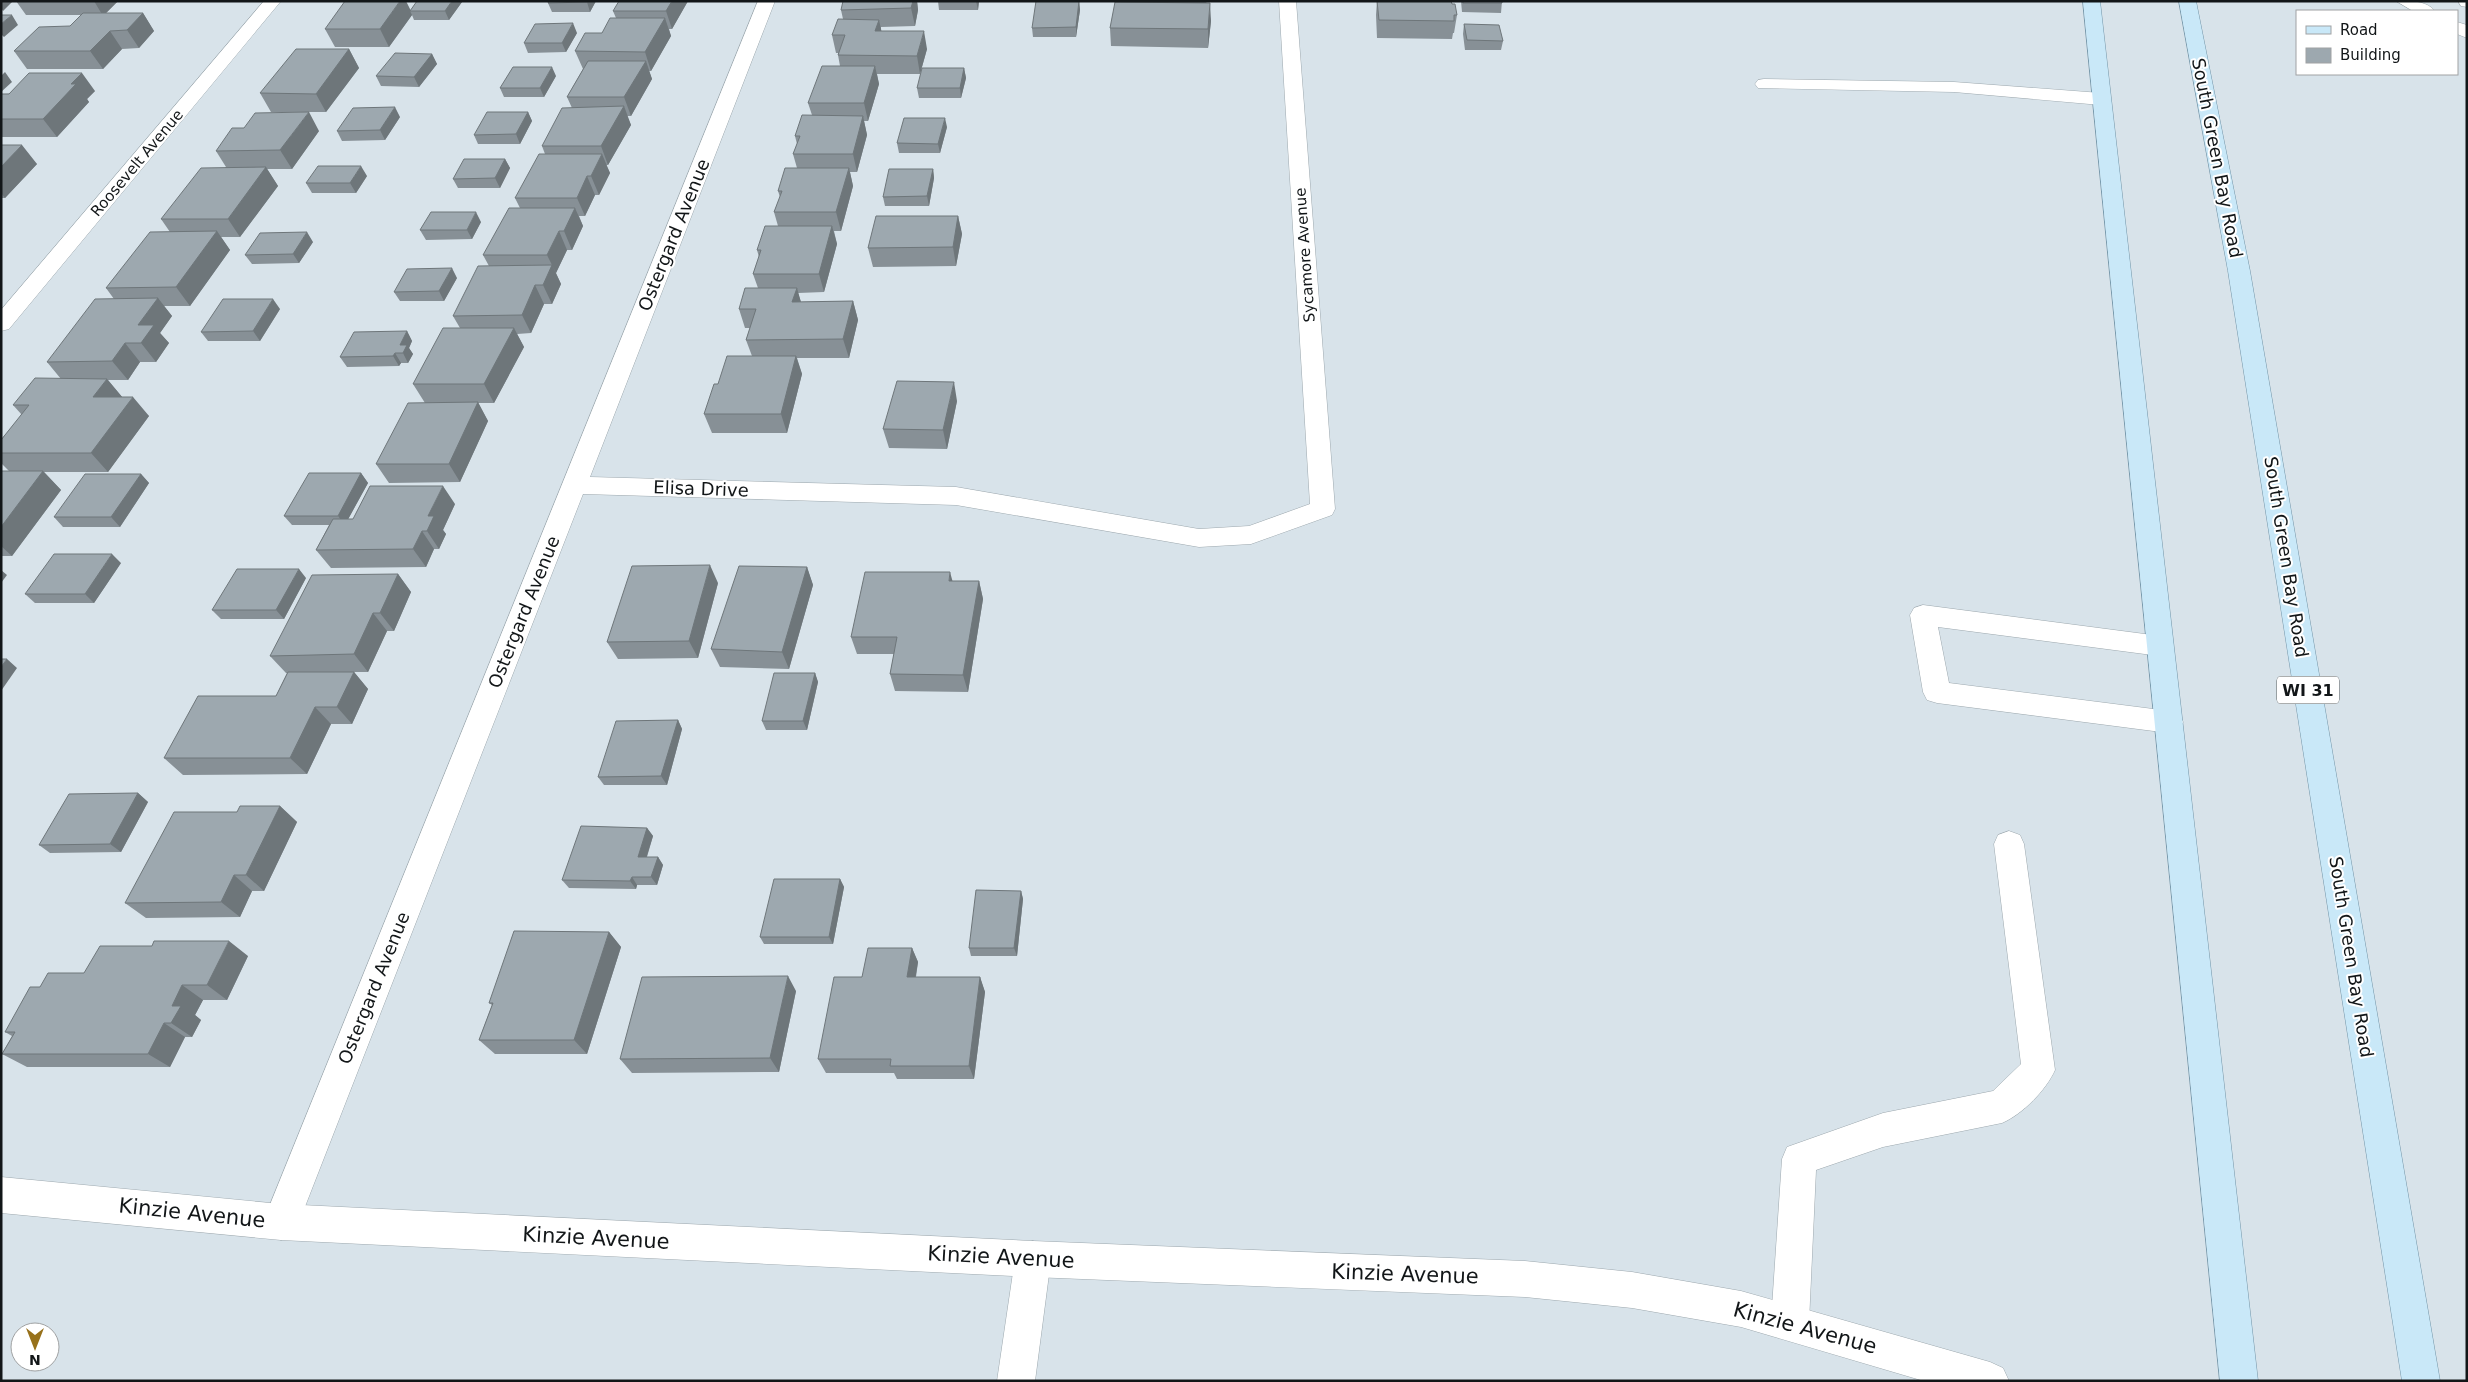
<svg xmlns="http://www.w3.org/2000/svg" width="2468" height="1382" viewBox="0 0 2468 1382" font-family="'DejaVu Sans',sans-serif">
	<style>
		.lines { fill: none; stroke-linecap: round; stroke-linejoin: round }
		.lane-casing { stroke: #9da8ae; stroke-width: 1 }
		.street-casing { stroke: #9da8ae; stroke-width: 1 }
		.secondary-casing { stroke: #9da8ae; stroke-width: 1 }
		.primary-casing { stroke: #7294a7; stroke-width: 1 }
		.lane { fill: #fff; fill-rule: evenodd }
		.street { fill: #fff; fill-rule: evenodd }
		.secondary { fill: #fff; fill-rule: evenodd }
		.primary { fill: #c9e8f8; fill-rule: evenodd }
		.wall { fill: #879096 }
		.shaded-wall { fill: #6e767a }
		.building { fill: #9da8af; stroke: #6e767a }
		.labels { text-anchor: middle; stroke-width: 4; stroke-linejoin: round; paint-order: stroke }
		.far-street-label { font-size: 15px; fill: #121618; stroke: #fff }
		.shield { fill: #fff; stroke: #595c5d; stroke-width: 1 }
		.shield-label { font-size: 16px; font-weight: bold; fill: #121618 }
		.street-label { font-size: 18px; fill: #121618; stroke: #fff }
		.near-street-label { font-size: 21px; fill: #121618; stroke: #fff }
	</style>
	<rect width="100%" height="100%" fill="#d8e3ea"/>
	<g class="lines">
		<defs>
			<path id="lane" d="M1764 79 1954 82 2101 93 2108 95 2110 99 2108 103 2101 105 1954 92 1758 88 1755 84 1758 80Z
				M1923 605 2160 636 2169 639 2173 646 2169 653 2160 656 1938 627 1949 683 2169 711 2179 714 2183 722 2179 730 2169 733 1937 703 1927 700 1923 692 1910 615 1914 608Z
				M2009 831 2020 835 2024 844 2055 1070C2046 1090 2023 1114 2002 1123L1883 1147 1816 1170 1809 1322 1803 1335 1790 1341 1777 1335 1771 1322 1782 1159 1787 1147 1883 1113 1993 1091 2021 1064 1994 844 1998 835Z"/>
			<path id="street" d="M264 1H281L9 329 1 331V310Z
				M758 1H775L590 477 956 487 1199 529 1249 526 1310 504 1279 1H1296L1335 509 1332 515 1251 544 1199 547 956 505 583 494 299 1222 294 1235 281 1240 268 1235 263 1222Z
				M2396 1C2409 1 2426 0 2435 11H2413Z
				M2458 1H2467V7L2461 6Z
				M2457 22 2467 25V38L2457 34Z
				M1033 1241 1046 1246 1051 1259 1035 1381H997L1015 1259 1020 1246Z"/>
			<path id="secondary" d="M1 1177 281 1204 1033 1241 1525 1261 1632 1272 1741 1291 1990 1362 2003 1368 2009 1381H1924L1741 1327 1632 1308 1525 1297 1033 1277 281 1240 1 1213Z"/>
			<path id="primary" d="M2083 1H2100L2258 1381H2220Z
				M2179 1H2196L2250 271 2440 1381H2402L2228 271Z"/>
		</defs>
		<!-- lane casing -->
		<use href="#lane" class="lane-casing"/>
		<!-- street casing -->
		<use href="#street" class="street-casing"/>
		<!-- secondary casing -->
		<use href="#secondary" class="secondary-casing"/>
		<!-- primary casing -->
		<use href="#primary" class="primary-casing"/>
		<!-- lane -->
		<use href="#lane" class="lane"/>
		<!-- street -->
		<use href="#street" class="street"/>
		<!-- secondary -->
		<use href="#secondary" class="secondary"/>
		<!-- primary -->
		<use href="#primary" class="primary"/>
	</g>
	<!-- wall -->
	<path class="wall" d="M16 1H118L106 13H143L154 31 139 48 122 49 103 69H27L14 51 70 26 81 15H26Z
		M596 1 590 12H552L548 3Z
		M688 1 672 29H669L671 36 651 71H649L652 79 631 116H627L631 125 608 165H606L610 173 599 195H595L585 216H579L583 226 572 250H567L556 273 561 284 552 304H544L531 333 517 334 524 347 494 403H478L488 421 460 482 389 483 376 464 425 403 413 384 460 328 453 316 489 266 483 255 520 208 515 198 545 154 542 146 572 108 567 97 583 69 575 51 602 33 616 18 613 11Z
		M917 1 918 10 915 26 881 27V31L927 49 920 74H877L879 84 868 121H864L867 135 857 172H850L853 186 841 231H834L837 244 824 292 798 293 801 302 853 301 858 320 849 358H797L802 374 787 433H712L704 414 718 384 752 356 746 340 750 328H745L739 309 758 288 753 274 759 257 757 250 778 226 774 212 780 197 778 191 797 168 793 154 797 144 795 136 812 115 808 103 840 66 838 55 839 53H836L832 35 843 19 841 10Z
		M938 1H979L978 10H939Z
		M1079 1 1080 10 1076 37H1033L1032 28Z
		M1121 1H1206L1211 21 1208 48 1111 46 1110 28Z
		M1377 1H1451L1457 15 1454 33H1453L1452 39 1377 38 1376 15Z
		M1461 1H1502L1501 13 1462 12Z
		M462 2 449 20H414L412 15 389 47H335L325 29 410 10Z
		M1464 24 1503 41 1501 50H1465L1463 34Z
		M577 33 566 52 528 53 524 43Z
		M349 49 359 68 326 112H271L260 93Z
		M432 54 437 64 419 87 381 86 376 76Z
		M964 68 966 78 961 98H919L917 88Z
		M556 76 544 97H504L500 88Z
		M95 91 87 99 89 102 57 137H1V94Z
		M528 112 532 121 520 144H478L474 135Z
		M400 117 385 140 342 141 337 131Z
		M947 127 940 153H899L897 143Z
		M319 131 292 169H267L278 186 240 237H221L230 250 190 306H164L172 316 160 333 169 343 156 362H140L128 380H108L122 397 149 416 108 472H44L61 490 12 556H1V471H9L1 463V440L22 415 13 405 61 379 47 362 114 299 106 288 170 232 161 219 226 167 216 151Z
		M1 145 37 164 5 198H1Z
		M505 159 510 168 500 188H458L453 179Z
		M933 169 934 178 929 206H885L883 197Z
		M367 176 356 193H312L306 183Z
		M958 216 962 234 956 266 873 267 868 248Z
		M481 222 472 239 426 240 420 230Z
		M313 242 299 263 252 264 245 255Z
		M457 278 444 301H400L394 292Z
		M280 309 260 341H208L201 332Z
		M407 331 412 341 409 348 413 354 408 363H401L399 366 347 367 340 357Z
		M957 401 947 449 889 448 883 429Z
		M361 473 368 483 348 519H353L455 504 443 530 446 534 439 549H434L426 567 331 568 316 550 329 525H292L284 516Z
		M141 474 149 483 120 527H63L54 517Z
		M121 563 94 603H35L25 594Z
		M807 567 813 585 789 669 720 667 711 649Z
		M398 574 411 592 394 631H387L368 672H354L368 689 352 724H331L307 774 183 775 164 758 276 696 287 673H286L270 656Z
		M306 578 284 619H221L212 610Z
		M953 581H979L983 599 968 692 895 691 890 674 894 654H857L851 637Z
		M718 583 698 658 618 659 607 642Z
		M815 673 818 682 807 730H766L762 721Z
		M678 720 682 729 667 785H604L598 777Z
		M138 793 148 802 121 852 50 853 39 845Z
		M280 806 297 822 264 891H252L240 917 146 918 125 903 237 812Z
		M647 828 653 836 647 857H658L663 865 657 885H637L636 889 569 888 562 880Z
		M840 879 844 887 833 944H764L760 937Z
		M1021 891 1023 899 1017 956H971L969 948Z
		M609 932 621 947 587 1054H495L479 1040 492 1005 489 1003Z
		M912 948 918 962 916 977H980L985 992 974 1079H897L894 1073H826L818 1059 862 977Z
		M248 956 227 1000H203L195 1015 201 1020 192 1037H185L170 1067H27L2 1054 12 1036 5 1032 40 987 84 973Z
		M796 991 779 1072 632 1073 620 1059Z"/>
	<!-- shaded-wall -->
	<path class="shaded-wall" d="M1 1H13L3 11 1 8Z
		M94 1H118L103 16Z
		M400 1H406L411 11H410L412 15 389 47 380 29Z
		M452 1 462 2 449 20 445 11Z
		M587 1H596L590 12 587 2Z
		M672 1H688L672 29 666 11Z
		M913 1H917L918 10 915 26 911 8Z
		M976 1H979L978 10Z
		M1079 1 1080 10 1076 37V27Z
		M1210 3 1211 21 1208 48V29Z
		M143 13 154 31 139 48 127 30Z
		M12 15 18 25 4 37 1 34V24Z
		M665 18 671 36 651 71 645 52Z
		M879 20 883 38 875 31Z
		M573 23 577 33 566 52 562 43Z
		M110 31 122 49 103 69 90 51Z
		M924 31 927 49 920 74 917 56Z
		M349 49 359 68 326 112 316 94Z
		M432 54 437 64 419 87 414 77Z
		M646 61 652 79 631 116 624 97Z
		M875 66 879 84 868 121 864 103Z
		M552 67 556 76 544 97 540 88Z
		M964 68 966 78 961 98 960 88Z
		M5 72 12 82 1 92V76Z
		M82 73 95 91 87 99 89 102 57 137 43 119 71 84Z
		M624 106 631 125 608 165 601 146Z
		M395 107 400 117 385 140 380 130Z
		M309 112 319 131 292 169 280 150Z
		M528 112 532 121 520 144 516 134Z
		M863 116 867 135 857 172 853 154Z
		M945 118 947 127 940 153 938 144Z
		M22 145 37 164 5 198 1 193V167Z
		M602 154 610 173 599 195 591 176Z
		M505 159 510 168 500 188 495 178Z
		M361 166 367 176 356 193 350 183Z
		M266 167 278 186 240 237 228 219Z
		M849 168 853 186 841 231 836 212Z
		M933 169 934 178 929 206 927 196Z
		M587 176 595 195 585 216 577 198Z
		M575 208 583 226 572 250 564 231Z
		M476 212 481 222 472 239 467 230Z
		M958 216 962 234 956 266 953 247Z
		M832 226 837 244 824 292 819 274Z
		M217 231 230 250 190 306 176 287Z
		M559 231 567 250 556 273 547 255Z
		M307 232 313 242 299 263 293 254Z
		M552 265 561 284 552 304 543 285Z
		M452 268 457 278 444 301 439 291Z
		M535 285 544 304 531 333 522 315Z
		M797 288 802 306 792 302Z
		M158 298 172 316 160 333 169 343 156 362 141 343 138 325Z
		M273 299 280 309 260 341 253 331Z
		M853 301 858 320 849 358 843 339Z
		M514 328 524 347 494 403 484 384Z
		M407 331 412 341 409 348 413 354 408 363 403 353 400 345Z
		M125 343 140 362 128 380 112 361Z
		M395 353 401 363 399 366 393 356Z
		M796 356 802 374 787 433 781 414Z
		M107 379 123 398 93 397Z
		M954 382 957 401 947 449 943 430Z
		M133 397 149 416 108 472 91 453Z
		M478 402 488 421 460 482 449 464Z
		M43 471 61 490 12 556 1 546V527Z
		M361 473 368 483 345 525 338 516Z
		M141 474 149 483 120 527 111 517Z
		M443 486 455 504 443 530 446 534 439 549 427 531 428 516Z
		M422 531 434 549 426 567 413 549Z
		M112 554 121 563 94 603 85 594Z
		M710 565 718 583 698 658 689 641Z
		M807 567 813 585 789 669 782 652Z
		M299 569 306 578 284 619 276 610Z
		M1 570 7 575 1 583Z
		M950 572 955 590 949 581Z
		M398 574 411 592 394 631 380 613Z
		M979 581 983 599 968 692 963 675Z
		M373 613 387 631 368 672 354 654Z
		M7 659 17 668 1 691V667Z
		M354 672 368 689 352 724 337 707Z
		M815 673 818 682 807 730 803 721Z
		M315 707 331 724 307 774 290 758Z
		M678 720 682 729 667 785 661 776Z
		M138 793 148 802 121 852 110 844Z
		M280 806 297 822 264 891 246 875Z
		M647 828 653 836 644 865 638 857Z
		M658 857 663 865 657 885 651 877Z
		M234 875 252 891 240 917 221 902Z
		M632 877 637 885 636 889 630 881Z
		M840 879 844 887 833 944 829 937Z
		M1021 891 1023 899 1017 956 1014 948Z
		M609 932 621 947 587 1054 574 1040Z
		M229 941 248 956 227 1000 207 985Z
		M912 948 918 962 913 992 907 977Z
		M788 976 796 991 779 1072 770 1058Z
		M980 977 985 992 974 1079 969 1066Z
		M182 985 203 1000 195 1015 201 1020 192 1037 171 1023 172 1006Z
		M164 1023 185 1037 170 1067 148 1054Z"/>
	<!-- building -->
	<path class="building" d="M345 1H400L380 29H325Z
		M417 1H452L445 11H410Z
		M549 1H587V2L548 3Z
		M619 1H672L666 11H613Z
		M843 1H913L911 8 841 10Z
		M1036 1H1079L1076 27 1032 28Z
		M1377 1H1451L1452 4H1455L1457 15H1454V21L1379 20Z
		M1463 1H1502V3H1463Z
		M1115 2 1210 3 1208 29 1110 28Z
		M83 13H143L127 30 110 31 90 51H14L39 27 70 26Z
		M1 15H12L1 24Z
		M610 18H665L645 52 575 51 585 33H602Z
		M838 19 879 20 875 31H924L917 56 838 55 845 35H832Z
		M573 23 562 43H524L535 24Z
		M1464 24 1499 25 1503 41 1467 40Z
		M296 49H349L316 94 260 93Z
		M395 53 432 54 414 77 376 76Z
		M588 61H646L624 97H567Z
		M822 66H875L864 103H808Z
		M513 67H552L540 88H500Z
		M922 68H964L960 88H917Z
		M29 73H82L71 84H76L43 119H1V94H9Z
		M624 106 601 146H542L562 108Z
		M395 107 380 130 337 131 353 108Z
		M309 112 280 150 216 151 232 128H244L255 113Z
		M487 112H528L516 134 474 135Z
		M802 115 863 116 853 154H793L800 136H795Z
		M904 118H945L938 144 897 143Z
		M1 145H22L1 167Z
		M539 154H602L591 176H587L577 198H515Z
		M464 159H505L495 178 453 179Z
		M318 166H361L350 183H306Z
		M266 167 228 219H161L201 168Z
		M785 168H849L836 212H774L782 191H778Z
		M889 169H933L927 196 883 197Z
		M509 208H575L564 231H559L547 255H483Z
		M431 212H476L467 230H420Z
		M876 216H958L953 247 868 248Z
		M765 226H832L819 274H753L761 250H757Z
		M217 231 176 287 106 288 150 232Z
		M307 232 293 254 245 255 260 233Z
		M552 265 543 285H535L522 315 453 316 478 266Z
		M452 268 439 291 394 292 407 269Z
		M745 288H797L792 302 853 301 843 339 746 340 756 309H739Z
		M158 298 138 325H154L141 343H125L112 361 47 362 95 299Z
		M223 299H273L253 331 201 332Z
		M443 328H514L484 384H413Z
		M407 331 400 345H407L403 353H395L393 356 340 357 354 332Z
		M727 356H796L781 414H704L714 384H718Z
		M35 378 107 379 93 397H133L91 453H1V440L29 405H13Z
		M897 381 954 382 943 430 883 429Z
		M478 402 449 464H376L408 403Z
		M1 471H43L1 527Z
		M309 473H361L338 516H284Z
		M85 474H141L111 517H54Z
		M370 486H443L428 516H434L427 531H422L413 549 316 550 333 519H353Z
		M54 554H112L85 594H25Z
		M710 565 689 641 607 642 632 566Z
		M739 566 807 567 782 652 711 649Z
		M237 569H299L276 610H212Z
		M865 572H950L949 581H979L963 675 890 674 897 637H851Z
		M398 574 380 613H373L354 654 270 656 312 575Z
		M1 659H7L1 667Z
		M288 672H354L337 707H315L290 758H164L198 696H276Z
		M774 673H815L803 721H762Z
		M678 720 661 776 598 777 616 721Z
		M138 793 110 844 39 845 69 794Z
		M240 806H280L246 875H234L221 902 125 903 174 812H237Z
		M581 826 647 828 638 857H658L651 877H632L630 881 562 880Z
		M774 879H840L829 937H760Z
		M976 890 1021 891 1014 948H969Z
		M514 931 609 932 574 1040H479L493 1003H489Z
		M154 941H229L207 985H182L172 1006H181L171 1023H164L148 1054H2L15 1032H5L30 987H40L48 973H84L100 946H152Z
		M868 948H912L907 977H980L969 1066H890L891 1059H818L834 977H862Z
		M788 976 770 1058 620 1059 642 977Z"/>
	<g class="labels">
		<!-- far-street labels -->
		<g class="far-street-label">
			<text transform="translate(137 163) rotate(-50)" y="5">Roosevelt Avenue</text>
			<text transform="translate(1305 255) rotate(-94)" y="5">Sycamore Avenue</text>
		</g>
		<!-- shield labels -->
		<rect class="shield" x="2277" y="676.5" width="62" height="27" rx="4"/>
		<g class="shield-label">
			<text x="2308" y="696">WI 31</text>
		</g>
		<!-- street labels -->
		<g class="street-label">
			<text transform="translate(2217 158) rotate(79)" y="6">South Green Bay Road</text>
			<text transform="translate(674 235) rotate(-68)" y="6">Ostergard Avenue</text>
			<text transform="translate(701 489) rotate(2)" y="6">Elisa Drive</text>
			<text transform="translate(2286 557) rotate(81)" y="6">South Green Bay Road</text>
			<text transform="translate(524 612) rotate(-68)" y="6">Ostergard Avenue</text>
			<text transform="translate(2351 957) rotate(81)" y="6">South Green Bay Road</text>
			<text transform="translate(374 988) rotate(-68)" y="6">Ostergard Avenue</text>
		</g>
		<!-- near-street labels -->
		<g class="near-street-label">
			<text transform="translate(192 1213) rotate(6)" y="7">Kinzie Avenue</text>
			<text transform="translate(596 1238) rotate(3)" y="7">Kinzie Avenue</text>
			<text transform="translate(1001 1257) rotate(3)" y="7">Kinzie Avenue</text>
			<text transform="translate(1405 1274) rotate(2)" y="7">Kinzie Avenue</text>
			<text transform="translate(1805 1328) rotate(15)" y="7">Kinzie Avenue</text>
		</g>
	</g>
	<!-- border -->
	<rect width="2468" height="1382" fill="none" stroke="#121618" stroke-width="5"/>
	<!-- legend -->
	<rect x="2296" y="10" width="162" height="65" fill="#ffffff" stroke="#a0a2a3"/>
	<rect x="2306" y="26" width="25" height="8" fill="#c9e8f8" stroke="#a0a2a3"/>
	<text x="2340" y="35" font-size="15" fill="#121618">Road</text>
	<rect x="2306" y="48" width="25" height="15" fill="#9da8af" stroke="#a0a2a3"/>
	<text x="2340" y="60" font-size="15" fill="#121618">Building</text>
	<!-- north arrow -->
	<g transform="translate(35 1347) rotate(180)"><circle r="24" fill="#ffffff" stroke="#a0a2a3"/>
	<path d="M0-4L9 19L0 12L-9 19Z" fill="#97711b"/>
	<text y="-8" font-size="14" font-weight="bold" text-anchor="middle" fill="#121618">N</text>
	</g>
</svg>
